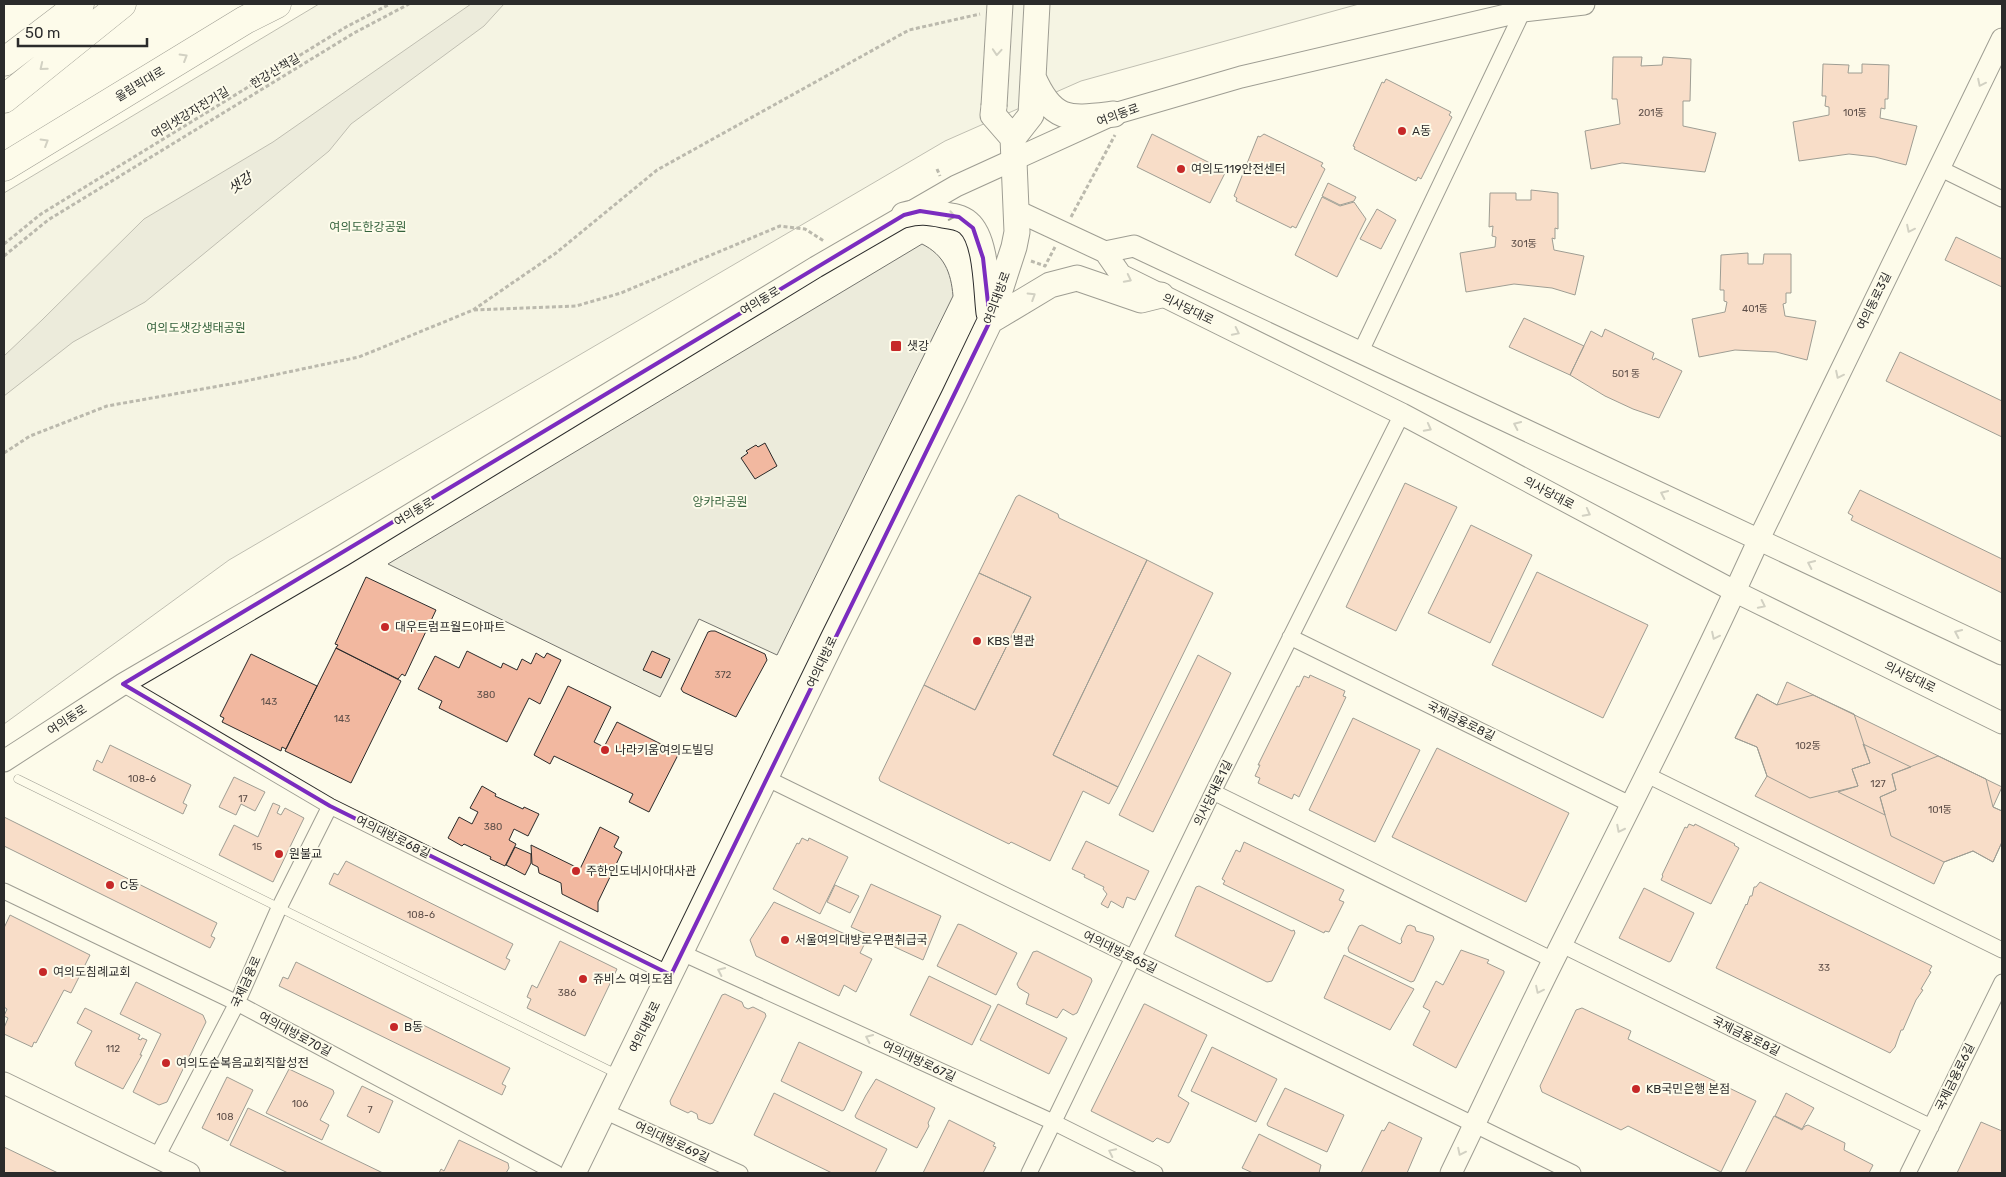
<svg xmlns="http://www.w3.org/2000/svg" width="2006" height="1177" viewBox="0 0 2006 1177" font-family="Rubik,'Noto Sans KR',sans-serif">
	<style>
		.green { fill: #ecebdb; stroke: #74746e }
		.water { fill: #d8d7c9; stroke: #74746e }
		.building { fill: #f2b8a0; stroke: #2b2b2b }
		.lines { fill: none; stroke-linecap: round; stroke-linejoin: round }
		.lane-casing { stroke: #2b2b2b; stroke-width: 9 }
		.street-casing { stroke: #2b2b2b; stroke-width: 17 }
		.secondary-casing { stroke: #2b2b2b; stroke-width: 23 }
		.primary-casing { stroke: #2b2b2b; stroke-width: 27 }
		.highway-casing { stroke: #2b2b2b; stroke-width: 29 }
		.path { stroke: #6a6964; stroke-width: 3; stroke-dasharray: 4 2.5; stroke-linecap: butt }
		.lane { stroke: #fdfbea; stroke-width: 8 }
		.street { stroke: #fdfbea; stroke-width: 15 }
		.secondary { stroke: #fdfbea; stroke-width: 21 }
		.primary { stroke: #fdfbea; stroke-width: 25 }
		.highway { stroke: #fdfbea; stroke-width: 28 }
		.primary-bridge-casing { stroke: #2b2b2b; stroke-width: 27; stroke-linecap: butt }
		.primary-bridge { stroke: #fdfbea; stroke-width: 25 }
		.oneway { stroke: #9e9d94 }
		.marked { fill: none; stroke: #7b2cbf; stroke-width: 4; stroke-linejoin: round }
		.poi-dot { fill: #c62828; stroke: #fdfbea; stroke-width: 2 }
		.labels { text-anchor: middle; stroke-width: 4; stroke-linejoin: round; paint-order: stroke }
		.number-label { font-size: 10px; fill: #5d4e48 }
		.street-label { font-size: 12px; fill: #2b2b2b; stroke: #fdfbea }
		.poi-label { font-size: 12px; fill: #2b2b2b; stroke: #fdfbea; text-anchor: start }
		.park-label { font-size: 12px; fill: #34623c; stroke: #fdfbea }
		.water-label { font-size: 14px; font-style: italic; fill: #2b2b2b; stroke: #fdfbea }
	</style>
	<rect width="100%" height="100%" fill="#fdfbea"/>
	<!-- green -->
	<path class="green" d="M319 4H1359L1081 81 945 141 229 560 4 724V193Z
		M922 244C944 255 951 272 953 296L777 655 699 619 660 697 388 564Z"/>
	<!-- water -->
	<path class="water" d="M471 4H504L484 26 351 124 329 151 145 302 73 342 4 396V356L42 320 144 219 273 142Z"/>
	<!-- building -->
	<path class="building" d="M1613 57H1642L1641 66 1662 65 1663 57 1691 59 1690 101H1683V126L1716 133 1705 172 1622 163 1591 169 1585 131 1620 124 1617 99H1612Z
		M1823 64 1849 65 1848 73H1862V64L1889 65 1888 99H1885V109L1881 108 1880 118 1917 126 1906 165 1875 157 1849 154 1799 161 1793 122 1829 115V107L1825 106 1826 96H1822Z
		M1386 79 1451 112 1449 115 1452 117 1421 179 1418 177 1416 181 1354 149 1355 147 1353 146 1382 82 1384 83Z
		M1152 134 1226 171 1210 203 1137 167Z
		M1264 134 1323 163 1321 166 1325 169 1296 228 1292 226 1291 228 1236 201 1237 198 1234 196 1258 136 1260 137Z
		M1328 183 1356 197 1354 201 1340 205 1322 196Z
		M1531 190 1558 193V229L1555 228V239L1552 238 1554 250 1584 256 1575 295 1552 288 1514 284 1466 292 1460 253 1495 247 1496 237 1492 236 1493 226 1489 227 1490 193H1516V200H1531Z
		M1322 197 1340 206 1354 202 1366 219 1337 277 1295 255Z
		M1377 209 1396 220 1381 249 1360 239Z
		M1956 237 2002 259V287L1945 260Z
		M1748 253V264H1763L1764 254H1791V293H1786V303L1783 304 1785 316 1816 321 1807 360 1776 352 1735 350 1699 357 1692 319 1725 312 1727 302 1724 301V290H1720L1721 255Z
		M1524 318 1584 346 1570 375 1509 347Z
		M1605 329 1654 353 1652 359 1654 360 1655 358 1682 371 1659 418 1633 409 1605 396 1570 375 1591 331 1602 337Z
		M1900 352 2002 401V437L1886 381Z
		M765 443 777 466 755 479 741 458 748 453 746 451 756 445 758 447Z
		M1405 483 1457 507 1396 631 1346 607Z
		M1860 490 2002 559V593L1851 520 1853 516 1848 513Z
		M1019 495 1058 514 1059 518 1147 560 1053 755 1118 787 1109 804 1083 791 1050 861 1011 842 1009 844 880 781 879 778 924 685 975 710 1031 597 979 573 1016 497Z
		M1471 525 1532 555 1490 643 1428 613Z
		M1147 560 1213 593 1118 787 1053 755Z
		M1537 572 1648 625 1603 718 1492 665Z
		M979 573 1031 597 975 710 924 685Z
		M366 577 436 610 405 676 402 674 398 679 336 648 338 645 335 644Z
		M711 631H715L765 654 767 660 736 717 683 692 681 689 708 632Z
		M336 648 401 681 351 783 285 751Z
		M467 651 501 668 503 663 517 670 522 659 531 664 536 653 544 658 547 653 561 660 540 704 529 698 507 742 439 708 442 701 418 689 435 656 459 668Z
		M652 651 670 659 661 678 643 670Z
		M251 654 317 686 286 749 282 747 281 751 222 722 224 718 220 716Z
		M1198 655 1231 673 1153 832 1119 815Z
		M1310 675 1345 691 1343 696 1346 697 1299 797 1294 794 1292 799 1258 783 1260 778 1255 776 1260 765H1258L1297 686 1299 687 1304 676 1309 678Z
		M1787 682 2002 787 1993 807 2002 811V842L1993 862 1973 851 1944 862 1934 884 1755 796 1767 776 1757 747 1735 738 1757 694 1777 705Z
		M568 686 611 707 594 742 604 747 617 722 679 753 649 812 629 802 633 794 554 756 550 764 534 755Z
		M1757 694 1777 705 1813 695 1854 714 1870 763 1852 769 1858 786 1810 798 1767 776 1757 747 1735 738Z
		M1353 718 1420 750 1375 842 1309 810Z
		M1863 744 1911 767 1892 774 1896 790 1880 797 1885 815 1838 792 1858 786 1852 769 1870 763Z
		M110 745 191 785 183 803 187 805 183 814 93 770 97 760 102 763Z
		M1437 748 1569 813 1526 902 1392 837Z
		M1938 756 1986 779 1993 807 2002 811V842L1993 862 1973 851 1944 862 1891 836 1880 797 1896 790 1892 774Z
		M234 777 265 792 255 811 241 804 236 815 219 807Z
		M482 786 496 794 495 796 523 809 524 807 539 814 528 836 514 829 509 840 516 844 505 866 490 859 491 857 464 844 462 846 448 838 459 817 472 824 478 812 470 808Z
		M273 803 280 806 277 813 281 815 285 808 304 818 273 882 219 855 234 825 258 837Z
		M4 817 217 923 211 936 215 938 210 948 4 846Z
		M1689 824 1694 826 1695 824 1735 844 1734 845 1739 848 1711 904 1661 880 1663 876 1662 875 1685 827 1687 828Z
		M600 827 619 837 614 847 622 852 598 902V912L562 894 561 883 539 873 538 867 532 864 531 845 580 869Z
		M802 838 808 841 809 838 848 857 820 914 773 889 797 843 799 844Z
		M1086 841 1149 871 1135 900 1127 897 1123 908 1111 901 1108 908 1101 904 1107 894 1103 889 1104 887 1084 877 1085 875 1072 869Z
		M1244 842 1344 890 1339 900 1344 902 1329 932 1325 931 1324 933 1223 884 1225 881 1222 879 1236 850 1240 852Z
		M515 847 531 854V863L525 875 506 865Z
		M346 861 513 944 506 958 510 960 505 970 329 884 334 873 338 875Z
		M1760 882 1932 966 1929 971 1931 972 1921 989 1923 990 1916 1000 1903 1030H1901L1895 1047 1890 1053 1716 968 1746 904 1747 905 1750 896H1752L1754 887H1756Z
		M871 884 941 916 923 960 851 927Z
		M835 885 859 896 850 913 827 902Z
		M1199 886 1292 931 1294 930 1295 933 1272 981 1267 982 1175 936 1196 887Z
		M1644 888 1694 913 1671 961 1669 962 1619 938Z
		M774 902 865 943 860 953 872 959 856 992 844 985 839 996 756 956 750 940Z
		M10 915 90 955 71 993 64 990 36 1043 34 1042 32 1047 4 1034V1028L8 1018 4 1016 7 1009 4 1007V928Z
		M958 924 962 925 1017 953 996 995 937 966Z
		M1362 925 1400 944 1402 942 1401 939 1407 926 1410 925 1415 927 1416 931 1433 936 1434 939 1414 981 1411 982 1349 952 1348 948 1359 926Z
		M560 941 617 969 585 1036 527 1008 531 999 527 997 532 985 537 988Z
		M1461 950 1489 960 1487 963 1504 971V973L1456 1068 1413 1045 1430 1011 1423 1007 1436 981 1443 985Z
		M1037 951 1091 978 1092 981 1077 1013 1073 1015 1063 1009 1057 1018 1026 1004 1029 994 1019 988 1017 984 1033 952Z
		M1344 955 1414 989 1390 1030 1324 998Z
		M296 962 510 1068 502 1084 506 1086 502 1095 279 986 283 977 288 979Z
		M929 976 991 1006 972 1045 910 1015Z
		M136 982 203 1015 206 1022 167 1102 159 1105 133 1092 161 1034 120 1014Z
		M725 994 742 1002 744 1007 748 1009 753 1007 765 1013 766 1016 713 1123 710 1124 698 1119 697 1114 691 1111 688 1113 671 1105 670 1101 722 995Z
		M998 1004 1067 1038 1049 1074 980 1040Z
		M1144 1004H1145L1207 1035 1178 1096 1189 1103 1170 1142 1168 1143 1157 1138 1153 1142 1091 1111Z
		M85 1008 140 1035 138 1039 141 1040 142 1038 147 1040 140 1055H142L123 1089 76 1066 75 1063 92 1031 77 1023Z
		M1582 1008 1631 1031 1628 1039 1756 1101 1721 1172 1628 1126 1621 1130 1542 1092 1540 1086 1576 1010Z
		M799 1042 862 1072 844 1110 842 1111 781 1081Z
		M1212 1047 1277 1079 1256 1122 1191 1091Z
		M289 1069 333 1090 334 1093 320 1120 329 1125 322 1140 266 1113Z
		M227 1077 253 1090 228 1141 202 1128Z
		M876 1079 935 1108 928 1123 929 1126 917 1148 856 1118 855 1116 866 1095Z
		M362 1086 393 1101 379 1133 347 1116Z
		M1285 1088 1344 1115 1327 1152 1268 1126 1267 1124Z
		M774 1093 887 1149 875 1173H832L754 1135Z
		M1786 1093 1814 1108 1802 1129 1775 1116Z
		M248 1108 383 1173H288L230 1145Z
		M1774 1116 1802 1130 1805 1126 1808 1125 1845 1143 1844 1150 1873 1165 1869 1173H1745Z
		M949 1120 995 1143 993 1146 996 1147 983 1173H923Z
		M1389 1122 1422 1138 1407 1173H1361L1382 1130 1384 1131Z
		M1981 1122 2002 1131V1173H1957Z
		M1259 1134 1321 1165 1319 1173H1253L1242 1168Z
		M459 1140 508 1163 509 1168 506 1173H439L441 1169 444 1171Z
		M4 1147 58 1173H4Z"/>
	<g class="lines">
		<defs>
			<path id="lane" d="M18 779 617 1074"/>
			<path id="street" d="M1939 168 2002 199
				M1361 351 1523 11
				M1290 637 1632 805
				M123 684 330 806 671 975
				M1647 775 2002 950
				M766 778 1573 1173
				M1213 792 1553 960
				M4 891 237 1003 556 1173
				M1562 945 1931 1127
				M682 953 1053 1122 1155 1173
				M604 1111 740 1173
				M157 1157 237 1003 279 908 330 806
				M1029 1173 1213 792 1402 414
				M1908 1173 2002 982"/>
			<path id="secondary" d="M1017 211 1105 252 1121 275 1402 414 1736 592 2002 723
				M1105 252 1134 246 2002 654
				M4 761 123 684 342 556 816 267 956 186 1114 114 1241 77 1523 11 1584 4
				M4 1083 189 1173
				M1451 1173C1485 1103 1518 1031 1553 961 1623 821 1694 682 1759 539L2002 39"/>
			<path id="primary" d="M1033 77C1053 123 1070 119 1114 114
				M1013 138 1031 115 1037 4
				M904 215C919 211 928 212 943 215 952 216 961 217 968 223 987 239 986 289 989 313
				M990 321 1050 285 1077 278 1141 300 1161 295
				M573 1173 833 639 954 396 990 321 1014 247 1017 232 1013 138 993 115 994 106"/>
			<path id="highway" d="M4 62 80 4
				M4 99 122 4
				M4 167 245 20 277 4"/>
		</defs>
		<!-- lane casing -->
		<use href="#lane" class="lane-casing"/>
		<!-- street casing -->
		<use href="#street" class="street-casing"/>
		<!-- secondary casing -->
		<use href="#secondary" class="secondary-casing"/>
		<!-- primary casing -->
		<use href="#primary" class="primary-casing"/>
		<!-- highway casing -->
		<use href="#highway" class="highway-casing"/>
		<!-- path -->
		<path class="path" d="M937 169 940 176
			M1071 217 1115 135
			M4 244 41 214 346 27 390 4
			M4 256 48 220 354 33 409 4
			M1031 261 1045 266 1055 247
			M474 310 576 306 621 293 780 226 805 229 824 241
			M4 453 30 436 107 406 236 383 359 357 473 310 556 253 657 170 909 30 980 14"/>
		<!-- lane -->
		<use href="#lane" class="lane"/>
		<!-- street -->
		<use href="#street" class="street"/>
		<!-- secondary -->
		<use href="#secondary" class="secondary"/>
		<!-- primary -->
		<use href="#primary" class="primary"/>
		<!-- highway -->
		<use href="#highway" class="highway"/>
		<defs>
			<path id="primary-bridge" d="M994 106 1000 4"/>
		</defs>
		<!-- primary-bridge casing -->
		<use href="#primary-bridge" class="primary-bridge-casing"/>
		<!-- primary-bridge -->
		<use href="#primary-bridge" class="primary-bridge"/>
	</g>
	<!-- one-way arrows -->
	<defs><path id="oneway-chevron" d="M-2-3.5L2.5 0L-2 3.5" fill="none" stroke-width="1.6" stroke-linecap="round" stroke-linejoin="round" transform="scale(1.25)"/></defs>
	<g class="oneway">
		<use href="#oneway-chevron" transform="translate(997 52) rotate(94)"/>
		<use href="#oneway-chevron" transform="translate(184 57) rotate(-31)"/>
		<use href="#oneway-chevron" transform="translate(43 67) rotate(141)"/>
		<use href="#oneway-chevron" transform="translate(1981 83) rotate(116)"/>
		<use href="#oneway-chevron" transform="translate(45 142) rotate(-31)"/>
		<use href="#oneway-chevron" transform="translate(952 216) rotate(11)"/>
		<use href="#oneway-chevron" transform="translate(1910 229) rotate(116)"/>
		<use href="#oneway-chevron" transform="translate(1128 279) rotate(27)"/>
		<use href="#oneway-chevron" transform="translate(1032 296) rotate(-32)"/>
		<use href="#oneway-chevron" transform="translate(1236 332) rotate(26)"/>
		<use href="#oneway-chevron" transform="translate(1839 375) rotate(116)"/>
		<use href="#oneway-chevron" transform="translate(1517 425) rotate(-155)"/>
		<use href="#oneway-chevron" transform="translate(1428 428) rotate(28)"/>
		<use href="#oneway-chevron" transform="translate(1664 494) rotate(-155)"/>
		<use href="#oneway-chevron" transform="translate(1587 513) rotate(28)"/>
		<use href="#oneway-chevron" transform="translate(1811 564) rotate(-155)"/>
		<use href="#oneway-chevron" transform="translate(1762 605) rotate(26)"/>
		<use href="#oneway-chevron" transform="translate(1958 633) rotate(-155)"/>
		<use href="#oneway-chevron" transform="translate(1715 636) rotate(116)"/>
		<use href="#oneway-chevron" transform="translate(1620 829) rotate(117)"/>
		<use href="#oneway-chevron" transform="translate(721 971) rotate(-155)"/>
		<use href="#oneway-chevron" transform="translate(1539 990) rotate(116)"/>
		<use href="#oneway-chevron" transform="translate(869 1038) rotate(-155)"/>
		<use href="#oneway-chevron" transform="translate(1112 1152) rotate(-154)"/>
		<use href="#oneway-chevron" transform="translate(1461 1152) rotate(116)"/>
	</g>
	<!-- marked area -->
	<path d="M0 0H2006V1177H0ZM920 211 959 217 973 228 983 258 990 321 671 975 330 806 123 684 904 215Z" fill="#fdfbea" fill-opacity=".55" fill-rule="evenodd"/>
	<path class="marked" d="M920 211 959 217 973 228 983 258 990 321 671 975 330 806 123 684 904 215Z"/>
	<!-- markers -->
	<g class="poi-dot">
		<circle cx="1402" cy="131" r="5"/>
		<circle cx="1181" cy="169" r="5"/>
		<rect x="890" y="340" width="12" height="12" rx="2.5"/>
		<circle cx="385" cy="627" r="5"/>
		<circle cx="977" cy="641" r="5"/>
		<circle cx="605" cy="750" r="5"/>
		<circle cx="279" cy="854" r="5"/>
		<circle cx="576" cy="871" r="5"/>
		<circle cx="110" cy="885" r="5"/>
		<circle cx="785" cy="940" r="5"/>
		<circle cx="43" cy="972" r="5"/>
		<circle cx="583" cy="979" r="5"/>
		<circle cx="394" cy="1027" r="5"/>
		<circle cx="166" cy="1063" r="5"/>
		<circle cx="1636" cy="1089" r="5"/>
	</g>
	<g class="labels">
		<!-- number labels -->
		<g class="number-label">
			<text x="1651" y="116">201동</text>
			<text x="1855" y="116">101동</text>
			<text x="1524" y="247">301동</text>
			<text x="1755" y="312">401동</text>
			<text x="1626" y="377">501 동</text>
			<text x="723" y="678">372</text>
			<text x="486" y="698">380</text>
			<text x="269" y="705">143</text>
			<text x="342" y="722">143</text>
			<text x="1808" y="749">102동</text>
			<text x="142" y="782">108-6</text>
			<text x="1878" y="787">127</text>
			<text x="243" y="802">17</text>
			<text x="1940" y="813">101동</text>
			<text x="493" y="830">380</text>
			<text x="257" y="850">15</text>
			<text x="421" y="918">108-6</text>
			<text x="1824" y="971">33</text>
			<text x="567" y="996">386</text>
			<text x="113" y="1052">112</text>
			<text x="300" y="1107">106</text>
			<text x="370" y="1113">7</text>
			<text x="225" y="1120">108</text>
		</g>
		<!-- street labels -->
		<g class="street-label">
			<text transform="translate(275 71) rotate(-31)" y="4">한강산책길</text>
			<text transform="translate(140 84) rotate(-31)" y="4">올림픽대로</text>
			<text transform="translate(190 113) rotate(-31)" y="4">여의샛강자전거길</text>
			<text transform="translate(1118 115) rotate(-20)" y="4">여의동로</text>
			<text transform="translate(997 298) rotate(-70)" y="4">여의대방로</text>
			<text transform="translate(760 301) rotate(-31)" y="4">여의동로</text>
			<text transform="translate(1874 301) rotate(-64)" y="4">여의동로3길</text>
			<text transform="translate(1188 309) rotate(26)" y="4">의사당대로</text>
			<text transform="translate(1549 493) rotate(28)" y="4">의사당대로</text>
			<text transform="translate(414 512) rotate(-31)" y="4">여의동로</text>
			<text transform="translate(822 662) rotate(-65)" y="4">여의대방로</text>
			<text transform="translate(1910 677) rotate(26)" y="4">의사당대로</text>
			<text transform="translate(67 720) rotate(-33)" y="4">여의동로</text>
			<text transform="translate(1461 721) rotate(26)" y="4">국제금융로8길</text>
			<text transform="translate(1213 793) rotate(-64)" y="4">의사당대로1길</text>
			<text transform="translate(393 837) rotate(26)" y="4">여의대방로68길</text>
			<text transform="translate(1120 952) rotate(26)" y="4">여의대방로65길</text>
			<text transform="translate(246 982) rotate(-66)" y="4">국제금융로</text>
			<text transform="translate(645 1027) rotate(-64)" y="4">여의대방로</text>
			<text transform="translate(295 1034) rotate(28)" y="4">여의대방로70길</text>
			<text transform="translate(1746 1036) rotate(26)" y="4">국제금융로8길</text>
			<text transform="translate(919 1061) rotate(25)" y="4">여의대방로67길</text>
			<text transform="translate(1955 1077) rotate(-64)" y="4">국제금융로6길</text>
			<text transform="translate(672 1142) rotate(25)" y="4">여의대방로69길</text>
		</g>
		<!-- poi labels -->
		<g class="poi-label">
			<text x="1412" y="135">A동</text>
			<text x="1191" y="173">여의도119안전센터</text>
			<text x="907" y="350">샛강</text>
			<text x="395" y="631">대우트럼프월드아파트</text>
			<text x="987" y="645">KBS 별관</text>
			<text x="615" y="754">나라키움여의도빌딩</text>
			<text x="289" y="858">원불교</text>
			<text x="586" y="875">주한인도네시아대사관</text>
			<text x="120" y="889">C동</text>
			<text x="795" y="944">서울여의대방로우편취급국</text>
			<text x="53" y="976">여의도침례교회</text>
			<text x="593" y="983">쥬비스 여의도점</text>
			<text x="404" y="1031">B동</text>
			<text x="176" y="1067">여의도순복음교회직할성전</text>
			<text x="1646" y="1093">KB국민은행 본점</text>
		</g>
		<!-- park labels -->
		<g class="park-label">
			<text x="368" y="231">여의도한강공원</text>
			<text x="196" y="332">여의도샛강생태공원</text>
			<text x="720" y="506">앙카라공원</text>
		</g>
		<!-- water labels -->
		<g class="water-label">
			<text transform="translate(240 183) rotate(-36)" y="5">샛강</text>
		</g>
	</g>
	<!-- border -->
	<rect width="2006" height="1177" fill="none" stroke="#2b2b2b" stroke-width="10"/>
	<!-- scale -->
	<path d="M18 38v8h129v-8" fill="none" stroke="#2b2b2b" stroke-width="2.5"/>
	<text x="25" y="38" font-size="15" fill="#2b2b2b" stroke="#fdfbea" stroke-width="4" paint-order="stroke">50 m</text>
</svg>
